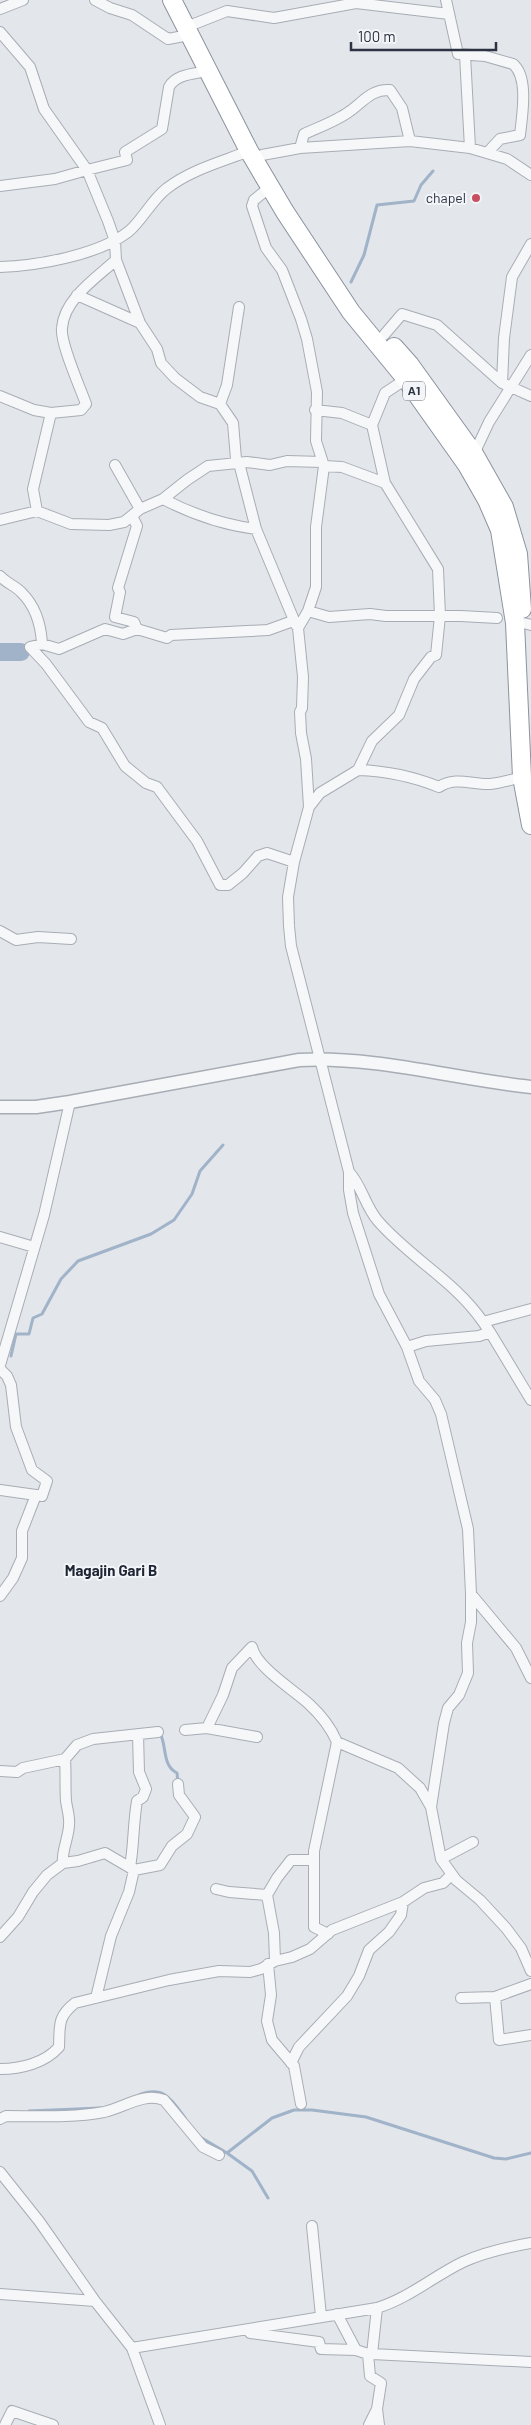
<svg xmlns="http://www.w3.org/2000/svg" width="531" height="2425" viewBox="0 0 531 2425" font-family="Barlow,sans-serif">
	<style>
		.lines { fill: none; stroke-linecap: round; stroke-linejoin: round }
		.stream { stroke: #a0b3c8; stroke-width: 3 }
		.river { stroke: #a0b3c8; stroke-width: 18 }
		.minor-casing { stroke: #a8adb5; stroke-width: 12 }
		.tertiary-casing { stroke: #a8adb5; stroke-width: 15 }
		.trunk-casing { stroke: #8b93a0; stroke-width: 20 }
		.minor { stroke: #f6f7f9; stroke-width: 10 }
		.tertiary { stroke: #f6f7f9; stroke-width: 12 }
		.trunk { stroke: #fff; stroke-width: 18 }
		.poi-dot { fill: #c84f60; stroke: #f3f5f8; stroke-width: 2 }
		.labels { text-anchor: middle; stroke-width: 4; stroke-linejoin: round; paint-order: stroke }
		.shield { fill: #f3f5f8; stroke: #686d79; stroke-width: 1 }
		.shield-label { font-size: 12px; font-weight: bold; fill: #2c3342 }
		.poi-label { font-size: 14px; fill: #2c3342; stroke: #f3f5f8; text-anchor: end }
		.neighbourhood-label { font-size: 15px; font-weight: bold; fill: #1e2533; stroke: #f3f5f8 }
	</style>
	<rect width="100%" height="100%" fill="#e3e6eb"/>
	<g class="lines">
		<!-- stream -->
		<path class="stream" d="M351 282 364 255 377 205 414 201 421 185 433 171
			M11 1356 16 1334H29L33 1318 42 1314 61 1279 78 1261 151 1234 174 1220 192 1194 200 1171 223 1145
			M160 1733C167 1746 162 1766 177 1773L178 1783
			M139 2095C164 2085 172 2100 185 2118
			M29 2111 100 2108
			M200 2137 227 2153 272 2118 294 2110H312L366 2117 494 2158 506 2159 531 2153
			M227 2153 252 2171 268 2198"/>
		<!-- river -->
		<path class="river" d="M0 652H21"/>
		<defs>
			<path id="minor" d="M95 0 110 8 132 15 168 39 189 35
				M446 0 458 54 485 56 513 64C529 77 522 116 520 135L500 139 487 153
				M0 9 23 0
				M194 24 227 11 274 18 356 3 449 14
				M0 32 30 67 44 109 87 170 55 179 0 186
				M465 55 470 148
				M300 148 304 134C319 127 337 121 350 111 363 102 371 89 390 90L402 108 410 141
				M262 155 300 148 410 141 470 148 507 159 531 175
				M270 187 254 200 252 206 266 248 282 270 301 319 307 339 317 392 316 441 324 466 316 527V587L308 611 298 628 303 677 302 708 300 712 301 733 306 759 309 807 294 862 288 897 289 926 291 946 349 1172V1190L353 1213 379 1294 407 1347 419 1381 435 1400 441 1414 468 1529 471 1594 516 1648 531 1678
				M531 244 512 277 504 338 502 383 531 396
				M0 267C37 266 98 255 128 232 141 222 151 201 166 189 190 170 221 162 249 151
				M77 295 140 323 157 349 161 363 175 378 200 397 220 404 233 423 236 459 239 463 256 529 296 625
				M140 323 116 260 115 241 108 221 87 170 127 160 125 152 162 129 169 87C176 74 194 74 207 71
				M384 335 402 314 437 325 502 383
				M0 396 34 410 51 413
				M220 404 227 385 239 307
				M315 410 342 413 372 425
				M474 454 489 422 531 355
				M115 465 140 509
				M324 466 342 467 385 483
				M163 499C192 514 224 525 256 529
				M37 511 33 489 51 413 81 410 86 404C80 387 60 343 62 328 64 299 96 278 116 260
				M132 516 137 526 118 588 120 592 115 617 134 622 137 629
				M0 520 37 511 71 524 109 525 124 522 140 509 163 499 187 480 208 466 247 462 270 465 287 461 322 462
				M0 576C6 583 16 586 22 593 36 607 41 625 42 644
				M308 611 329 617 370 614 386 616H461L497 618
				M293 621 268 630 171 635 167 638 137 629 123 634 105 629 59 649 42 644 30 647 46 664 89 722 102 728 125 766 146 783 157 787 197 841 220 885H228L243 873 258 856 267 853 294 862
				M523 623 531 625
				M358 770C387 771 412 776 439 787 455 776 473 785 490 784 500 783 511 780 522 777
				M309 807 320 793 358 770 372 741 399 715 414 679 431 657 436 655 440 616 438 569 385 483 372 425 385 393 406 379
				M0 931 16 940 38 937 71 939
				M349 1172C362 1186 365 1206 378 1221 410 1258 455 1281 483 1322
				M0 1237 34 1247
				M490 1332 531 1400
				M407 1347 426 1341 479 1336 490 1332 483 1322 531 1309
				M0 1365 44 1215 70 1102
				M0 1369 7 1376 11 1385 16 1427 32 1470 47 1481 42 1496 36 1495 22 1531V1558L13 1578 0 1596
				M0 1490 36 1495
				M207 1728 223 1695 232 1668 252 1647C256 1667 294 1690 309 1704 321 1715 331 1728 337 1742L398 1768 420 1788 431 1807 441 1859 456 1880 480 1900 506 1928 521 1948 531 1971
				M185 1730 207 1728 257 1737
				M0 1771 17 1772 23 1768 65 1759 77 1745 93 1739 158 1732
				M431 1807 444 1723 448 1708 459 1695 468 1673 467 1643 471 1622V1594
				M441 1859 473 1842
				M63 1863C61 1853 69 1836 69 1825 70 1817 67 1809 66 1801 65 1787 66 1773 65 1759
				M130 1867C134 1845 133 1824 137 1801L143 1797 146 1789 139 1772 138 1734
				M216 1889 229 1892 267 1895
				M328 1934 314 1927V1851L337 1742
				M0 1937 18 1917 33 1892 47 1875 63 1863 78 1861 105 1853 134 1870
				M275 1961 274 1933 267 1895 277 1878 291 1860H313
				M268 1964 271 1995 267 2021 272 2040 294 2066 301 2104
				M495 1997 499 2040 531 2035
				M96 1998 111 1936 129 1892 134 1870 160 1865 172 1846 187 1834 195 1817 179 1795 178 1784
				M461 1998 495 1997 531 1984
				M291 2063 299 2047 347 1996 359 1976 369 1950 389 1932 401 1915 403 1902
				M0 2069C21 2069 45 2063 59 2047 60 2026 57 2017 75 2003L169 1980 219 1971 250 1972 261 1969 275 1961 292 1957 310 1949 332 1930 403 1902 424 1888 443 1883 451 1875
				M0 2119 6 2116C38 2116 72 2118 104 2112 123 2108 144 2092 164 2100L203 2147 219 2155
				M0 2172 39 2221 95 2301 132 2348 160 2425
				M312 2226 321 2316
				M0 2294 95 2301
				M377 2308 372 2354 531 2362
				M337 2314 356 2350
				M250 2333 319 2342 321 2349 356 2350 368 2354
				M132 2348 377 2308C409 2298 434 2276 463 2262 485 2252 508 2247 531 2243
				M372 2354H368L370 2376 381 2383 377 2409 379 2425
				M5 2425 12 2411 53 2425
				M369 2425 377 2409"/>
			<path id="tertiary" d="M0 1107H36L70 1102 299 1060C377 1056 454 1079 531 1087"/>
			<path id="trunk" d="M172 0 249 151 285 212 351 312 406 379 467 465 487 500 500 530 515 623 522 777 531 825
				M394 347 410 365 474 454 504 507 518 554 522 609"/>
		</defs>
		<!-- minor casing -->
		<use href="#minor" class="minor-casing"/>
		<!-- tertiary casing -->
		<use href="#tertiary" class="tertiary-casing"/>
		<!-- trunk casing -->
		<use href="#trunk" class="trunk-casing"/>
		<!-- minor -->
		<use href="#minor" class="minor"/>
		<!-- tertiary -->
		<use href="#tertiary" class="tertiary"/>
		<!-- trunk -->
		<use href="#trunk" class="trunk"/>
	</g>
	<!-- markers -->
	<circle class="poi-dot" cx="476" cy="198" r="5"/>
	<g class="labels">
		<!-- shield labels -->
		<rect class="shield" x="403" y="381.5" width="22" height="19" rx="4"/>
		<g class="shield-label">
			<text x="414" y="395">A1</text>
		</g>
		<!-- poi labels -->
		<g class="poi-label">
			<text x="466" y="203">chapel</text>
		</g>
		<!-- neighbourhood labels -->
		<g class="neighbourhood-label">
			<text x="111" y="1576">Magajin Gari B</text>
		</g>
	</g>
	<!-- scale -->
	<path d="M351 42v8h145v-8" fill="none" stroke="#2c3342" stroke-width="2.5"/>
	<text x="358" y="42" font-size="15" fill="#2c3342" stroke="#f3f5f8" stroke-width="4" paint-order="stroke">100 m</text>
</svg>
